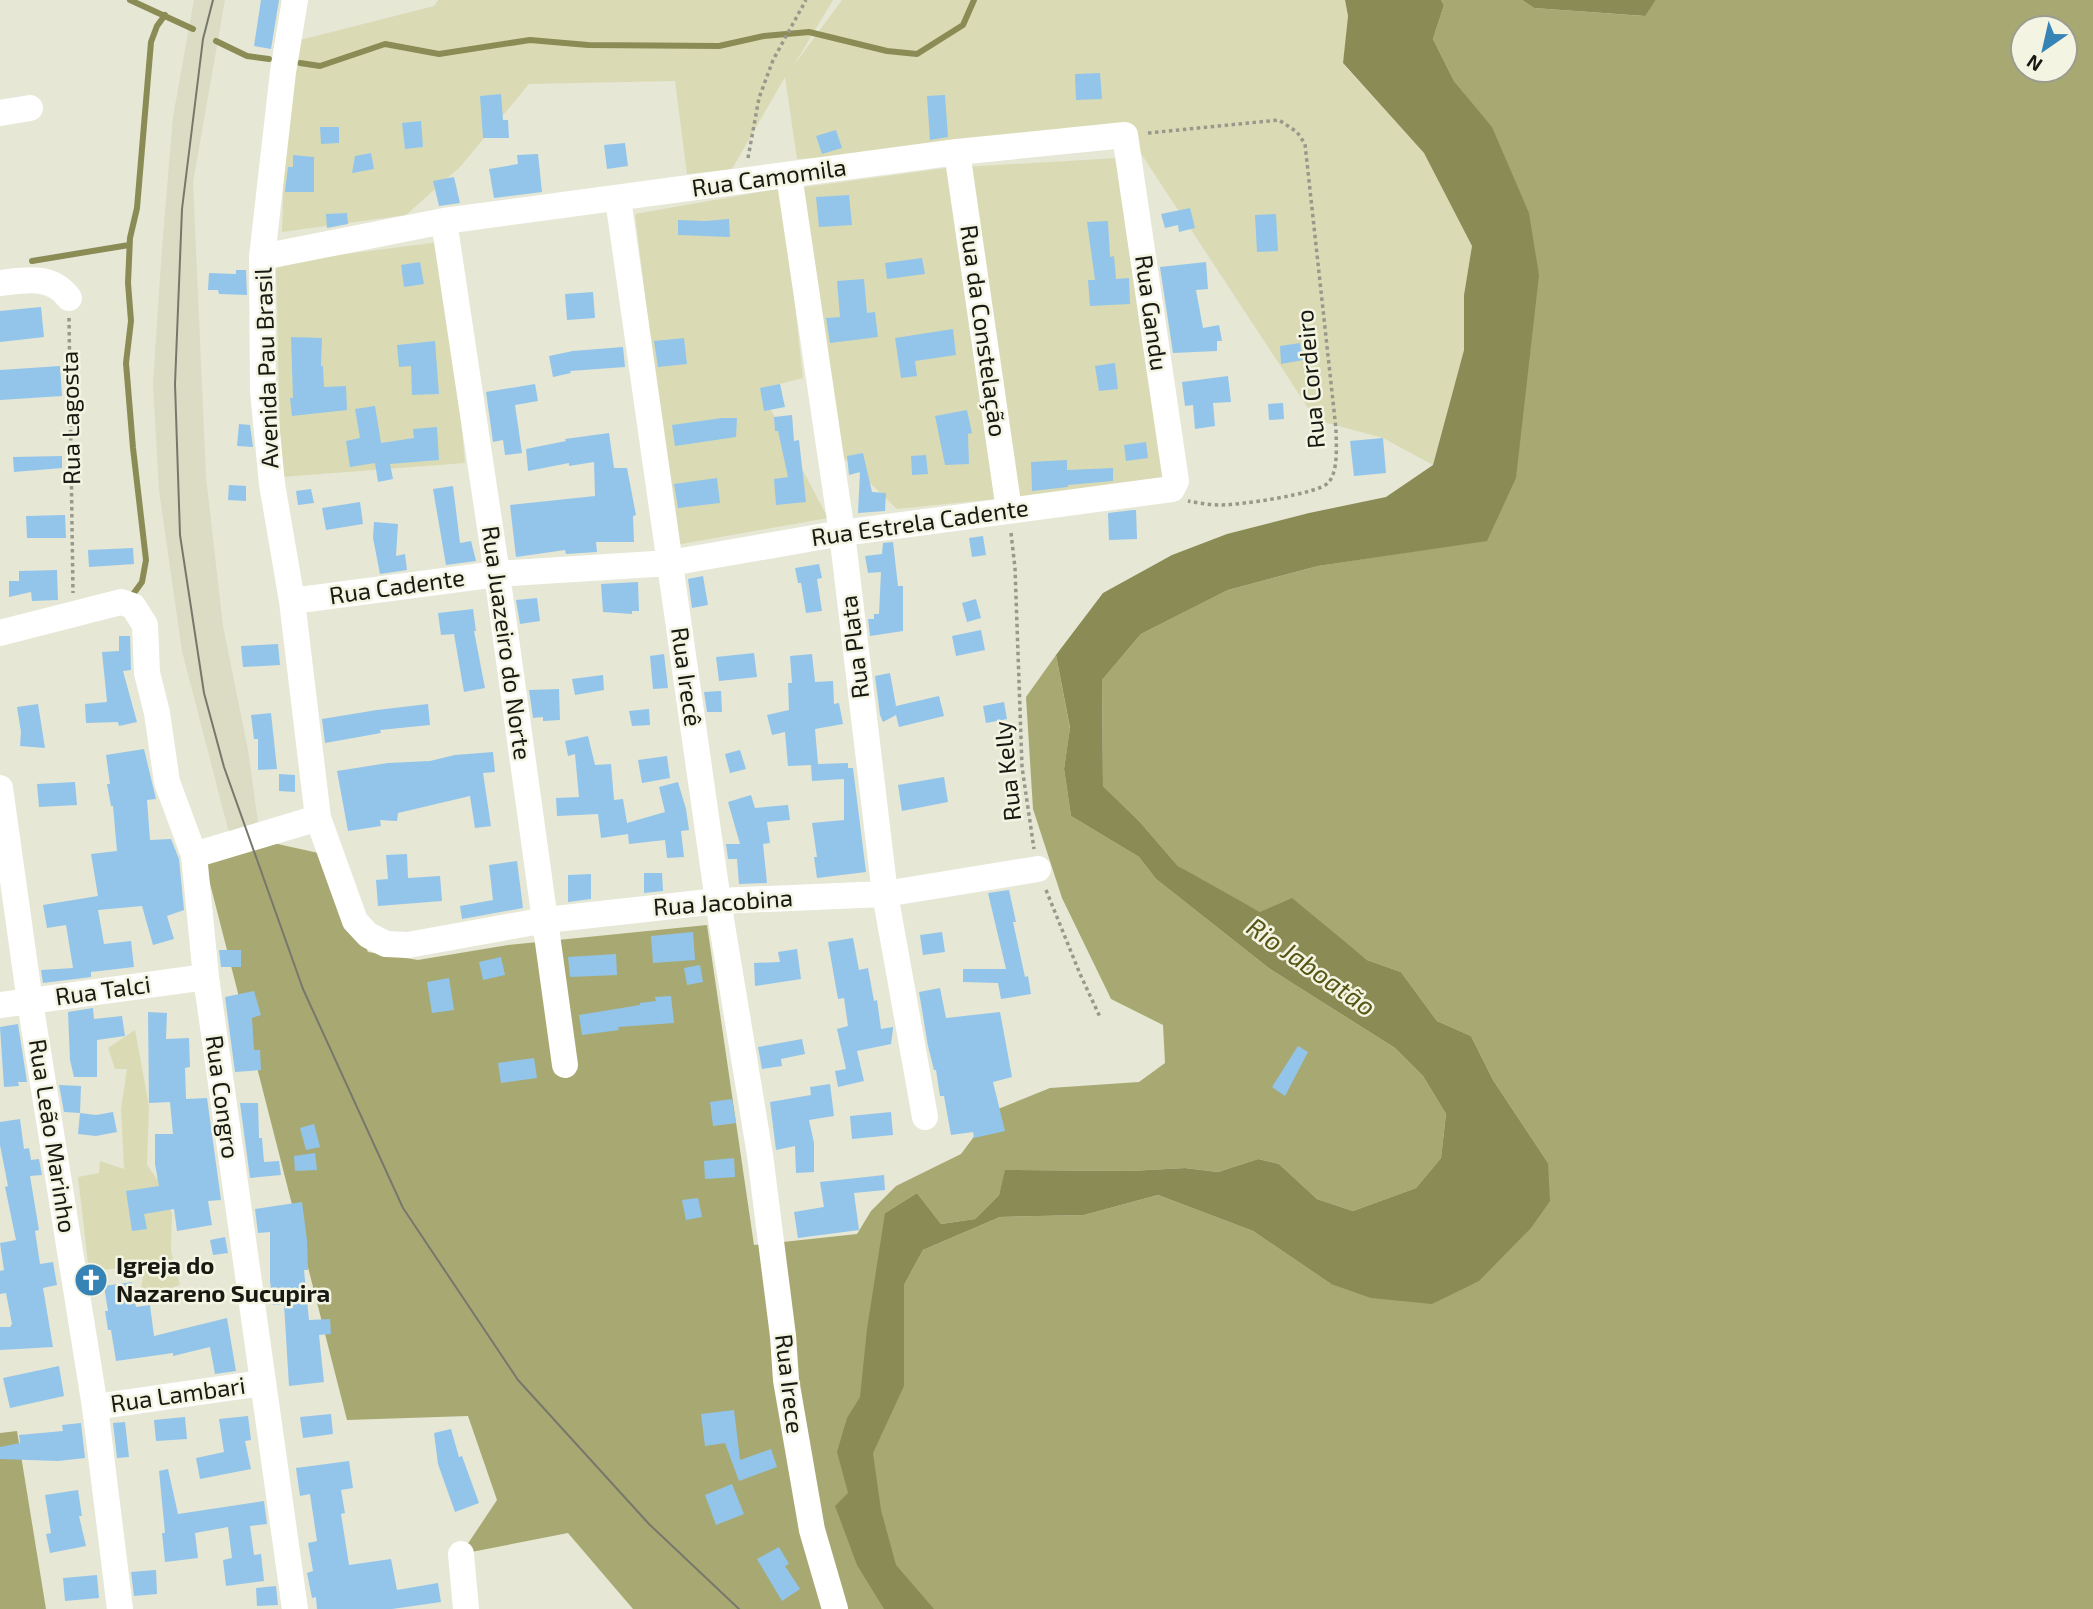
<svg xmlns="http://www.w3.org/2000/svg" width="2093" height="1609" viewBox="0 0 2093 1609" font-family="'Exo 2',sans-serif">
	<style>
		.built { fill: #dbdcc3 }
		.green { fill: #dadbb5 }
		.forest { fill: #a8a972; fill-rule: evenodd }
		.water { fill: #8b8c55 }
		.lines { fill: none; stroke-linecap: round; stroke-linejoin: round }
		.stream { stroke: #8b8c55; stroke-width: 6 }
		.building { fill: #93c5ea }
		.path { stroke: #98998b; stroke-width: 3.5; stroke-dasharray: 3.5 3.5; stroke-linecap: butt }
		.minor { stroke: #fff; stroke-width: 26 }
		.tram { stroke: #77786c; stroke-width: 2 }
		.labels { text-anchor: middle; stroke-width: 5; stroke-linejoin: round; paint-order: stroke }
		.street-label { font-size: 24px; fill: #181912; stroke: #f3f4e2 }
		.poi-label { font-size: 24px; font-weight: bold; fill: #181912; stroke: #f3f4e2; text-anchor: start }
		.water-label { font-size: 26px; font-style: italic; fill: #565515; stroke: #f3f4e2 }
	</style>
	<rect width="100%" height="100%" fill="#e6e7d5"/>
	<!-- built -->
	<path class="built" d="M194 0H225L193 182 206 477 223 626 248 750 261 844 248 894 227 825 182 651 159 490 153 384 162 248 173 117Z"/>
	<!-- green -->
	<path class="green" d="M438 0H833L794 65 842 0H1345L1348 16 1343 64 1424 153 1472 246 1464 295V350L1433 465 1383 438 1316 420 1134 143 797 159 785 77 732 169 687 174 675 81 529 84 460 167 406 215 282 232 288 43 434 6Z
		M1117 158 1176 481 897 509 843 457 791 189 946 168Z
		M782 188 803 378 760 389 828 518 676 545 635 214Z
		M447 241 455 356 465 463 281 477 276 263Z
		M135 1030 149 1106 147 1165 162 1186 172 1214 171 1251 180 1285 139 1299 145 1266 89 1271 78 1177 99 1173 100 1161 124 1169 121 1109 127 1069H115L108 1048Z"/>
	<!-- forest -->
	<path class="forest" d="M1441 0H1522L1534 8 1644 16 1656 0H2093V1609H633L568 1533 461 1554 497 1500 468 1416 347 1420 204 860 273 843 323 854 368 952 418 960 508 945 707 925 754 1245 857 1234 871 1211 896 1186 961 1154 993 1111 1050 1088 1139 1082 1165 1063 1163 1025 1111 999 1062 898 1033 809 1026 697 1056 655 1070 729 1064 769 1071 816 1139 857 1156 879 1270 969 1395 1048 1423 1076 1446 1114 1441 1158 1416 1188 1353 1211 1317 1199 1279 1164 1258 1159 1218 1172 1185 1168 1130 1171 1006 1170 999 1195 975 1219 941 1224 917 1193 885 1213 904 1319V1285L923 1250 1000 1217 1084 1215 1158 1195 1253 1231 1331 1284 1548 1163 1493 1080 1471 1036 1437 1021 1401 972 1367 960 1333 934 1260 912 1208 885 1178 866 1139 821 1103 786 1102 680 1141 634 1228 590 1318 566 1487 540 1492 128 1454 81 1433 39 1444 5ZM2023 28H2065V70H2023Z
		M17 1431 46 1609H0V1433Z"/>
	<!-- water -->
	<path class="water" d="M1345 0H1441L1444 5 1433 39 1454 81 1492 127 1529 213 1539 275 1516 478 1487 541 1318 566 1228 590 1141 634 1102 680 1103 786 1139 821 1178 866 1260 912 1292 898 1367 960 1401 972 1437 1021 1471 1036 1493 1080 1548 1163 1550 1201 1531 1228 1479 1281 1432 1304 1371 1298 1331 1284 1253 1231 1158 1195 1084 1215 1000 1217 923 1250 904 1285V1386L873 1453 881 1510 896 1565 934 1609H884L857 1565 835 1506 848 1493 837 1452 847 1418 860 1397 867 1329 885 1213 917 1193 941 1224 975 1219 999 1195 1005 1170 1130 1171 1185 1168 1218 1172 1258 1159 1279 1164 1317 1199 1353 1211 1416 1188 1441 1158 1446 1114 1423 1076 1395 1048 1270 969 1156 879 1139 857 1071 816 1064 769 1070 728 1056 655 1103 593 1172 555 1227 534 1309 513 1386 497 1433 465 1464 350V295L1472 246 1424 153 1343 63 1348 16Z
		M1522 0H1656L1645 16 1534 8Z"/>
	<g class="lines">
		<!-- stream -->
		<path class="stream" d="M130 0 193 29
			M216 41 247 56 269 59
			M300 63 320 66 385 44 439 54 530 40 588 45 719 46 764 36 809 32 887 51 917 54 963 25 974 0
			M32 261 129 245
			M131 597 142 582 146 560 133 448 126 363 131 321 128 283 130 238 137 208 151 42 157 26 165 15"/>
	</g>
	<!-- building -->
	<path class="building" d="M261 0H279L271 49 254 46Z
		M1100 73 1102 99 1076 100 1075 74Z
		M501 94 503 120H508L509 138H483L480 96Z
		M945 95 948 137 930 140 927 96Z
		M421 121 423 147 405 149 402 123Z
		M320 127H339V143L321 144Z
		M836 130 842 148 822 154 816 136Z
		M625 143 628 166 607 169 604 145Z
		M371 153 374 169 352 173 355 156Z
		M538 154 542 192 494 198 489 169 518 164 517 155Z
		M293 155 314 157V192H285L288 167H293Z
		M454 177 460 203 439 206 433 181Z
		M849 195 852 225 819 227 816 197Z
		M1190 208 1195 228 1179 232 1178 225 1165 228 1161 214Z
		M347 213 348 224 327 228 326 214Z
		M1276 214 1278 251 1257 252 1255 215Z
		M729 219 730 237 678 235V220L705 221Z
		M1108 221 1110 257 1114 256 1116 279 1129 278 1130 304 1090 306 1088 280H1095L1087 222Z
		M922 258 925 274 887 279 885 263Z
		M420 262 424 284 404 287 401 265Z
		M1206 262 1208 289 1196 290 1203 328 1219 325 1222 341H1217V351L1173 353 1160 267Z
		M236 270H246L247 295 219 294 218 290H208L209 273 236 274Z
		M864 279 867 313 875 312 878 337 830 343 826 318 840 317 837 281Z
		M593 292 595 318 567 320 565 294Z
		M41 307 44 337 0 342V311Z
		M953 329 956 355 915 361 917 376 901 378 895 338Z
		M291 337 322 338 321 366H323L324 387 346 386 347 410 292 416 290 398H293Z
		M684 338 687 364 658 367 654 341Z
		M435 341 439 394 412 395 411 366 399 367 397 345Z
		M1300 343 1303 360 1281 364 1280 346Z
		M623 347 625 367 570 371 571 373 553 377 549 356 573 351Z
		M1115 363 1118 389 1099 391 1095 366Z
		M60 366 62 396 0 400V370Z
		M1228 376 1231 402 1213 403 1215 426 1195 429 1193 405 1185 406 1182 382Z
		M535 384 538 401 515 405 522 453 505 455 503 440 493 442 486 392Z
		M780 384 785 407 764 411 760 388Z
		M1283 403 1284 419 1269 420 1268 404Z
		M375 406 381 443 414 438 413 429 437 427 439 460 390 464 393 479 378 482 375 463 350 467 346 441 360 438 355 409Z
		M967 410 972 433 968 434 969 464 945 465 935 416Z
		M792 415 794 441 799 440 806 502 776 505 774 479 788 477 778 431H775L774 417Z
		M722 418H737L736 437 675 446 672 425Z
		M239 424 250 425 253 447 237 446Z
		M609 433 614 468H627L636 515 633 516 634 542H596L597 552 566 554 565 550 516 557 510 505 595 496 594 462 569 466V463L528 471 526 449 566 441 565 439Z
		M1383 438 1386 473 1354 476 1350 441Z
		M1146 442 1148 458 1126 461 1124 445Z
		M863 453 872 492 886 493 885 511 858 513 860 472 849 475 847 456Z
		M926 455 928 474 912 475 911 456Z
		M62 456V468L14 472 13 457Z
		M1067 460V470L1113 468V481L1068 485V487L1032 491 1031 462Z
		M717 478 720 503 678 508 674 484Z
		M229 485 246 486V501L228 500Z
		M453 486 460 543 471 541 476 561 446 565 433 489Z
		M311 489 314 503 298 505 296 491Z
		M360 502 363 524 326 530 322 508Z
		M1133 510H1136L1137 539 1109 540 1108 513Z
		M65 515 66 538H27L26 516Z
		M374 522 398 524 396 556 405 554 407 570 380 574 373 538Z
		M983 536 986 555 972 557 969 538Z
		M893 542 898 586H903V631L870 636 868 619H874V614H879L881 572 868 573 865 556 882 554 883 543Z
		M133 548 134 564 89 567 88 550Z
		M819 564 822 578 817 579 822 611 806 613 801 583H798L795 568Z
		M57 570 58 600 32 601 31 592 9 597V581H19V571Z
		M703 576 708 605 692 608 688 579Z
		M638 582 639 611H632V614L603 612 601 584Z
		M537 598 540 621 520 624 516 600Z
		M976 599 981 618 967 622 962 603Z
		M473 609 476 631H474L485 688 464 692 454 634 441 635 438 613Z
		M981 630 985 650 956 656 952 636Z
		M119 636H130L131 670 123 671 137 722 119 726 118 722 86 723 85 704 107 702 102 652 119 651Z
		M278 644 280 665 243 667 241 646Z
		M754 653 757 677 719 681 716 657Z
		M664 654 668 688 653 689 650 656Z
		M812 654 815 682 833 681 834 704 839 703 843 724 815 729 818 764 848 763V768H853L866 872 817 878 814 857H817L812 823 844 820V779L812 781 811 765 788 766 785 732 772 735 767 715 789 710 788 683H792L790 656Z
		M890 673 896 706 939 696 944 716 899 727 896 715 883 722 880 715 875 676Z
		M603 675 604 690 575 695 572 679Z
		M559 689 560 720 543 721V717L533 718 529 690Z
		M721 691 722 712H707L704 692Z
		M1004 702 1007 719 986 723 983 706Z
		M38 704 45 748 20 746 21 732 17 707Z
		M428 704 430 725 380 730 381 733 325 743 322 719 377 710Z
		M649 709 650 725 632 726 629 711Z
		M271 713 277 769 258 770V739H254L251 715Z
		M588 736 595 765 611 764 614 800 623 799 627 823 665 812 659 787 678 782 686 809 689 830 681 831 684 857 667 858 665 840 629 844 628 834 601 838 598 814 557 816 556 798 579 797 575 754 568 756 565 741Z
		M144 749 156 799 147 800 150 840 171 839 179 859 184 910 167 916 174 939 153 945 142 906 98 910 104 944 131 941 134 967 91 972V977L43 983 41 970 73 968 66 925 47 928 43 905 98 896 91 854 117 851 113 806H111L107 784H110L106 755Z
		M740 750 746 769 730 773 725 754Z
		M493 752 495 772 483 773 491 826 475 828 470 796 398 813 397 821 380 820 381 826 348 831 337 771 388 763 430 761 455 755Z
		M667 756 670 778 642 783 638 760Z
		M279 774 295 775V792L279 791Z
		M944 777 948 802 902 811 898 785Z
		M75 782 77 805 39 807 37 784Z
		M751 795 755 808 788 805 790 820 767 822 770 843 763 844 767 883 739 884 737 859H728L726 844H740L728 802Z
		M407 854 408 878 440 876 442 901 378 906 376 880 388 879 386 855Z
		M517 861 523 908 462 919 460 906 493 900 489 865Z
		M644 873H662L663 891 644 893Z
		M591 874V899L568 902V875Z
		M1009 890 1016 922H1013L1025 977 1028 976 1031 994 1001 999 998 983 963 982V969H1006L988 893Z
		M693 932 695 960 653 963 651 936Z
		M942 932 945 952 923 955 920 935Z
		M853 938 859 970 868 968 874 1001 877 1000 881 1029 893 1027V1029L891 1044 857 1051 864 1081 838 1087 835 1071 846 1069 837 1029 848 1026 844 998 838 999 828 942Z
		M797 949 801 979 755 986 754 963 780 962 778 952Z
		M219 950H241V967H221Z
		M616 954 617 975 570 977 568 957Z
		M501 957 505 975 483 980 479 962Z
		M700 965 703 982 687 985 684 968Z
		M449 978 454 1010 432 1013 427 982Z
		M940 988 946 1018 1000 1012 1012 1077 993 1082 1005 1131 974 1138 973 1132 951 1135 944 1096H940L936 1070H934L928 1046 919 992Z
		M254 991 261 1015 252 1018 254 1050H260L261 1070 235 1072 225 997Z
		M671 996 674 1023 618 1027 619 1030 582 1035 579 1015 640 1005V1003L656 1001 655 997Z
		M93 1008 94 1019 122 1016 125 1036 97 1040V1077H74L70 1060 68 1012Z
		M148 1012 167 1013 166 1039 189 1038 190 1067 185 1068 186 1099 207 1098 221 1200 208 1201 212 1225 177 1231 174 1209 144 1214 147 1229 132 1231 126 1191 159 1186 155 1164V1134H173L170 1102 149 1103Z
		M18 1024 27 1082H18L19 1086 4 1087 0 1027Z
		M802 1039 805 1054 781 1059 782 1066 762 1069 758 1047Z
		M1298 1046 1308 1052 1285 1096 1272 1087Z
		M534 1058 537 1078 501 1083 498 1063Z
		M830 1084 834 1116 809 1120 814 1143V1172L796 1173 795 1146 776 1150 770 1102 811 1095 810 1087Z
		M59 1085 81 1086 80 1113 64 1112Z
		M732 1099 736 1123 713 1126 710 1102Z
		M240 1103H258L259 1138H262L264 1162 279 1161 281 1175 250 1178Z
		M113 1112 117 1132 96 1136 78 1134 80 1113 96 1115Z
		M891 1112 893 1135 852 1139 850 1116Z
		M20 1119 24 1149 29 1148 31 1160 39 1159 42 1175 30 1176 39 1230 35 1231 40 1264 53 1262 57 1285 43 1288 53 1347 0 1350V1327H10L12 1324 6 1293 0 1294V1271L4 1270 0 1243 16 1240 5 1187 8 1186 0 1145V1122Z
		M314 1124 320 1147 306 1150 300 1128Z
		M315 1153 317 1170 295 1171 294 1156Z
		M734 1158 735 1177 705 1179 704 1161Z
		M884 1175 885 1190 854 1193 859 1230 798 1238 794 1212 824 1207 820 1182Z
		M698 1198 702 1217 686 1220 682 1200Z
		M302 1202 307 1240 308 1270H304L309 1320 330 1319 331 1334 319 1335 324 1382 289 1386 284 1304 273 1305 270 1281V1232L258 1233 255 1209Z
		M225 1237 228 1253 213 1255 210 1240Z
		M132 1282 136 1307 150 1305 154 1336 227 1318 236 1371 215 1374 210 1347 173 1356V1353L116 1361 111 1330H108L105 1311H108L104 1286Z
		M59 1366 64 1396 10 1408 3 1378Z
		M734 1410 740 1460 771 1449 777 1467 739 1481 725 1443 705 1446 701 1414Z
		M331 1414 333 1434 303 1438 300 1417Z
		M248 1416 251 1440 245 1441 251 1469 200 1479 196 1458 224 1452 219 1419Z
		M185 1417 187 1439 156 1441 154 1420Z
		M125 1422 129 1457 117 1458 113 1423Z
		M81 1423 85 1458 58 1461 0 1459V1447L20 1443 19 1435 63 1431 62 1425Z
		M451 1429 459 1457 462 1456 479 1503 455 1512 438 1464 434 1433Z
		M349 1461 353 1488 341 1490 345 1513 341 1514 349 1565 391 1559 397 1590 438 1583 441 1602 392 1609H317L316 1597 312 1598 307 1573 313 1571 308 1543 317 1541 310 1494 300 1496 296 1468Z
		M168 1469 178 1514 264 1501 267 1524 250 1526 254 1555 261 1554 264 1581 226 1586 223 1560 232 1558 228 1527 195 1533 198 1558 165 1562 162 1533H165L159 1471Z
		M732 1484 744 1514 716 1525 705 1495Z
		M78 1490 82 1516H79L86 1546 50 1553 46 1534 51 1533 45 1495Z
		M779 1547 789 1564 785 1566 800 1589 782 1601 757 1559Z
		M156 1570 157 1594 134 1596 131 1572Z
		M97 1575 99 1598 65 1601 63 1578Z
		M276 1586 278 1605 257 1606 256 1588Z"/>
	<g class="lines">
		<!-- path -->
		<path class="path" d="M1148 133 1279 120 1297 132 1305 144 1336 429C1336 444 1339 471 1328 483 1318 494 1239 505 1221 505 1210 505 1199 503 1188 501
			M748 158 759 98 773 60 806 0
			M69 318 73 593
			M1011 533 1015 568 1022 767 1034 849
			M1046 890 1080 974 1100 1017"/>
		<!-- minor -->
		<path class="minor" d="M295 0 283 72 262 257 263 391 272 484 292 601 318 818 355 921 368 935 386 944 408 945 546 920 718 901 885 894 1038 869
			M0 113 30 108
			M957 152 1009 510
			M789 175 842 533 885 894 925 1117
			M618 199 718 901 760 1155 783 1336 786 1380 812 1530 835 1609
			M444 221 497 574 565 1065
			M262 257 444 221 957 152 1125 135 1176 481 1172 489 842 533 670 563 497 574 292 601
			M0 283C26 280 51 274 69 298
			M0 633 121 602 133 606 145 625 147 673 157 713 167 782 194 855 206 977 295 1609
			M0 788 30 1002 95 1407 120 1609
			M194 855 318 818
			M0 1005 206 977
			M95 1407 262 1383
			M461 1554 466 1609"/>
		<!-- tram -->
		<path class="tram" d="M213 0 203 39 182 209 175 384 180 535 204 693 224 767 303 989 403 1208 518 1380 649 1524 739 1609"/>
	</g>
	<!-- icons -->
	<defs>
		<symbol id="church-disc" viewBox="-11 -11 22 22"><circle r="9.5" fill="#3683b6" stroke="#f3f4e2"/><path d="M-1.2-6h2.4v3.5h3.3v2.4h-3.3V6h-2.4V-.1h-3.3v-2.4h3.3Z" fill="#fff"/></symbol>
	</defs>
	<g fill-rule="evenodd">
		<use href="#church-disc" x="72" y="1261" width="38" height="38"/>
	</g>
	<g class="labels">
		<!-- street labels -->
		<g class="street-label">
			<text transform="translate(769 178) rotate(-8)" y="8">Rua Camomila</text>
			<text transform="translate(1151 313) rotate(82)" y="8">Rua Gandu</text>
			<text transform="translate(983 331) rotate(82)" y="8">Rua da Constelação</text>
			<text transform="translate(267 368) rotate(-92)" y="8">Avenida Pau Brasil</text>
			<text transform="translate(1311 379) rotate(-95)" y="8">Rua Cordeiro</text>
			<text transform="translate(71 418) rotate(-91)" y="8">Rua Lagosta</text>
			<text transform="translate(920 523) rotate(-8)" y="8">Rua Estrela Cadente</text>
			<text transform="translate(397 587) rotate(-8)" y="8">Rua Cadente</text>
			<text transform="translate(506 643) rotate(82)" y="8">Rua Juazeiro do Norte</text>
			<text transform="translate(855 647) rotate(-97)" y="8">Rua Plata</text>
			<text transform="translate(686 677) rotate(82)" y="8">Rua Irecê</text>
			<text transform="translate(1008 771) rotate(-96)" y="8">Rua Kelly</text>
			<text transform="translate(723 903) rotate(-4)" y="8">Rua Jacobina</text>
			<text transform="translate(103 991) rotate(-8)" y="8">Rua Talci</text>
			<text transform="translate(222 1097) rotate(82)" y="8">Rua Congro</text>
			<text transform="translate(52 1136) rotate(81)" y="8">Rua Leão Marinho</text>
			<text transform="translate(789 1384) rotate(83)" y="8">Rua Irece</text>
			<text transform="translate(178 1395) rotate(-8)" y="8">Rua Lambari</text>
		</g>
		<!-- poi labels -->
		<g class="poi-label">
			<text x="116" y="1274">Igreja do<tspan x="116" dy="28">Nazareno Sucupira</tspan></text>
		</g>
		<!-- water labels -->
		<g class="water-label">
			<text transform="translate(1311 967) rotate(35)" y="9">Rio Jaboatão</text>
		</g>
	</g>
	<!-- north arrow -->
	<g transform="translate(2044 49) rotate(214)"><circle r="33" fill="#f3f4e2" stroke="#9b9c8f" stroke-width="2"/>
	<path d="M0-5L12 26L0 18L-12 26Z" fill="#3683b6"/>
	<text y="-10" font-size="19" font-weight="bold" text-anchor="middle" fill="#181912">N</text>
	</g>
</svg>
